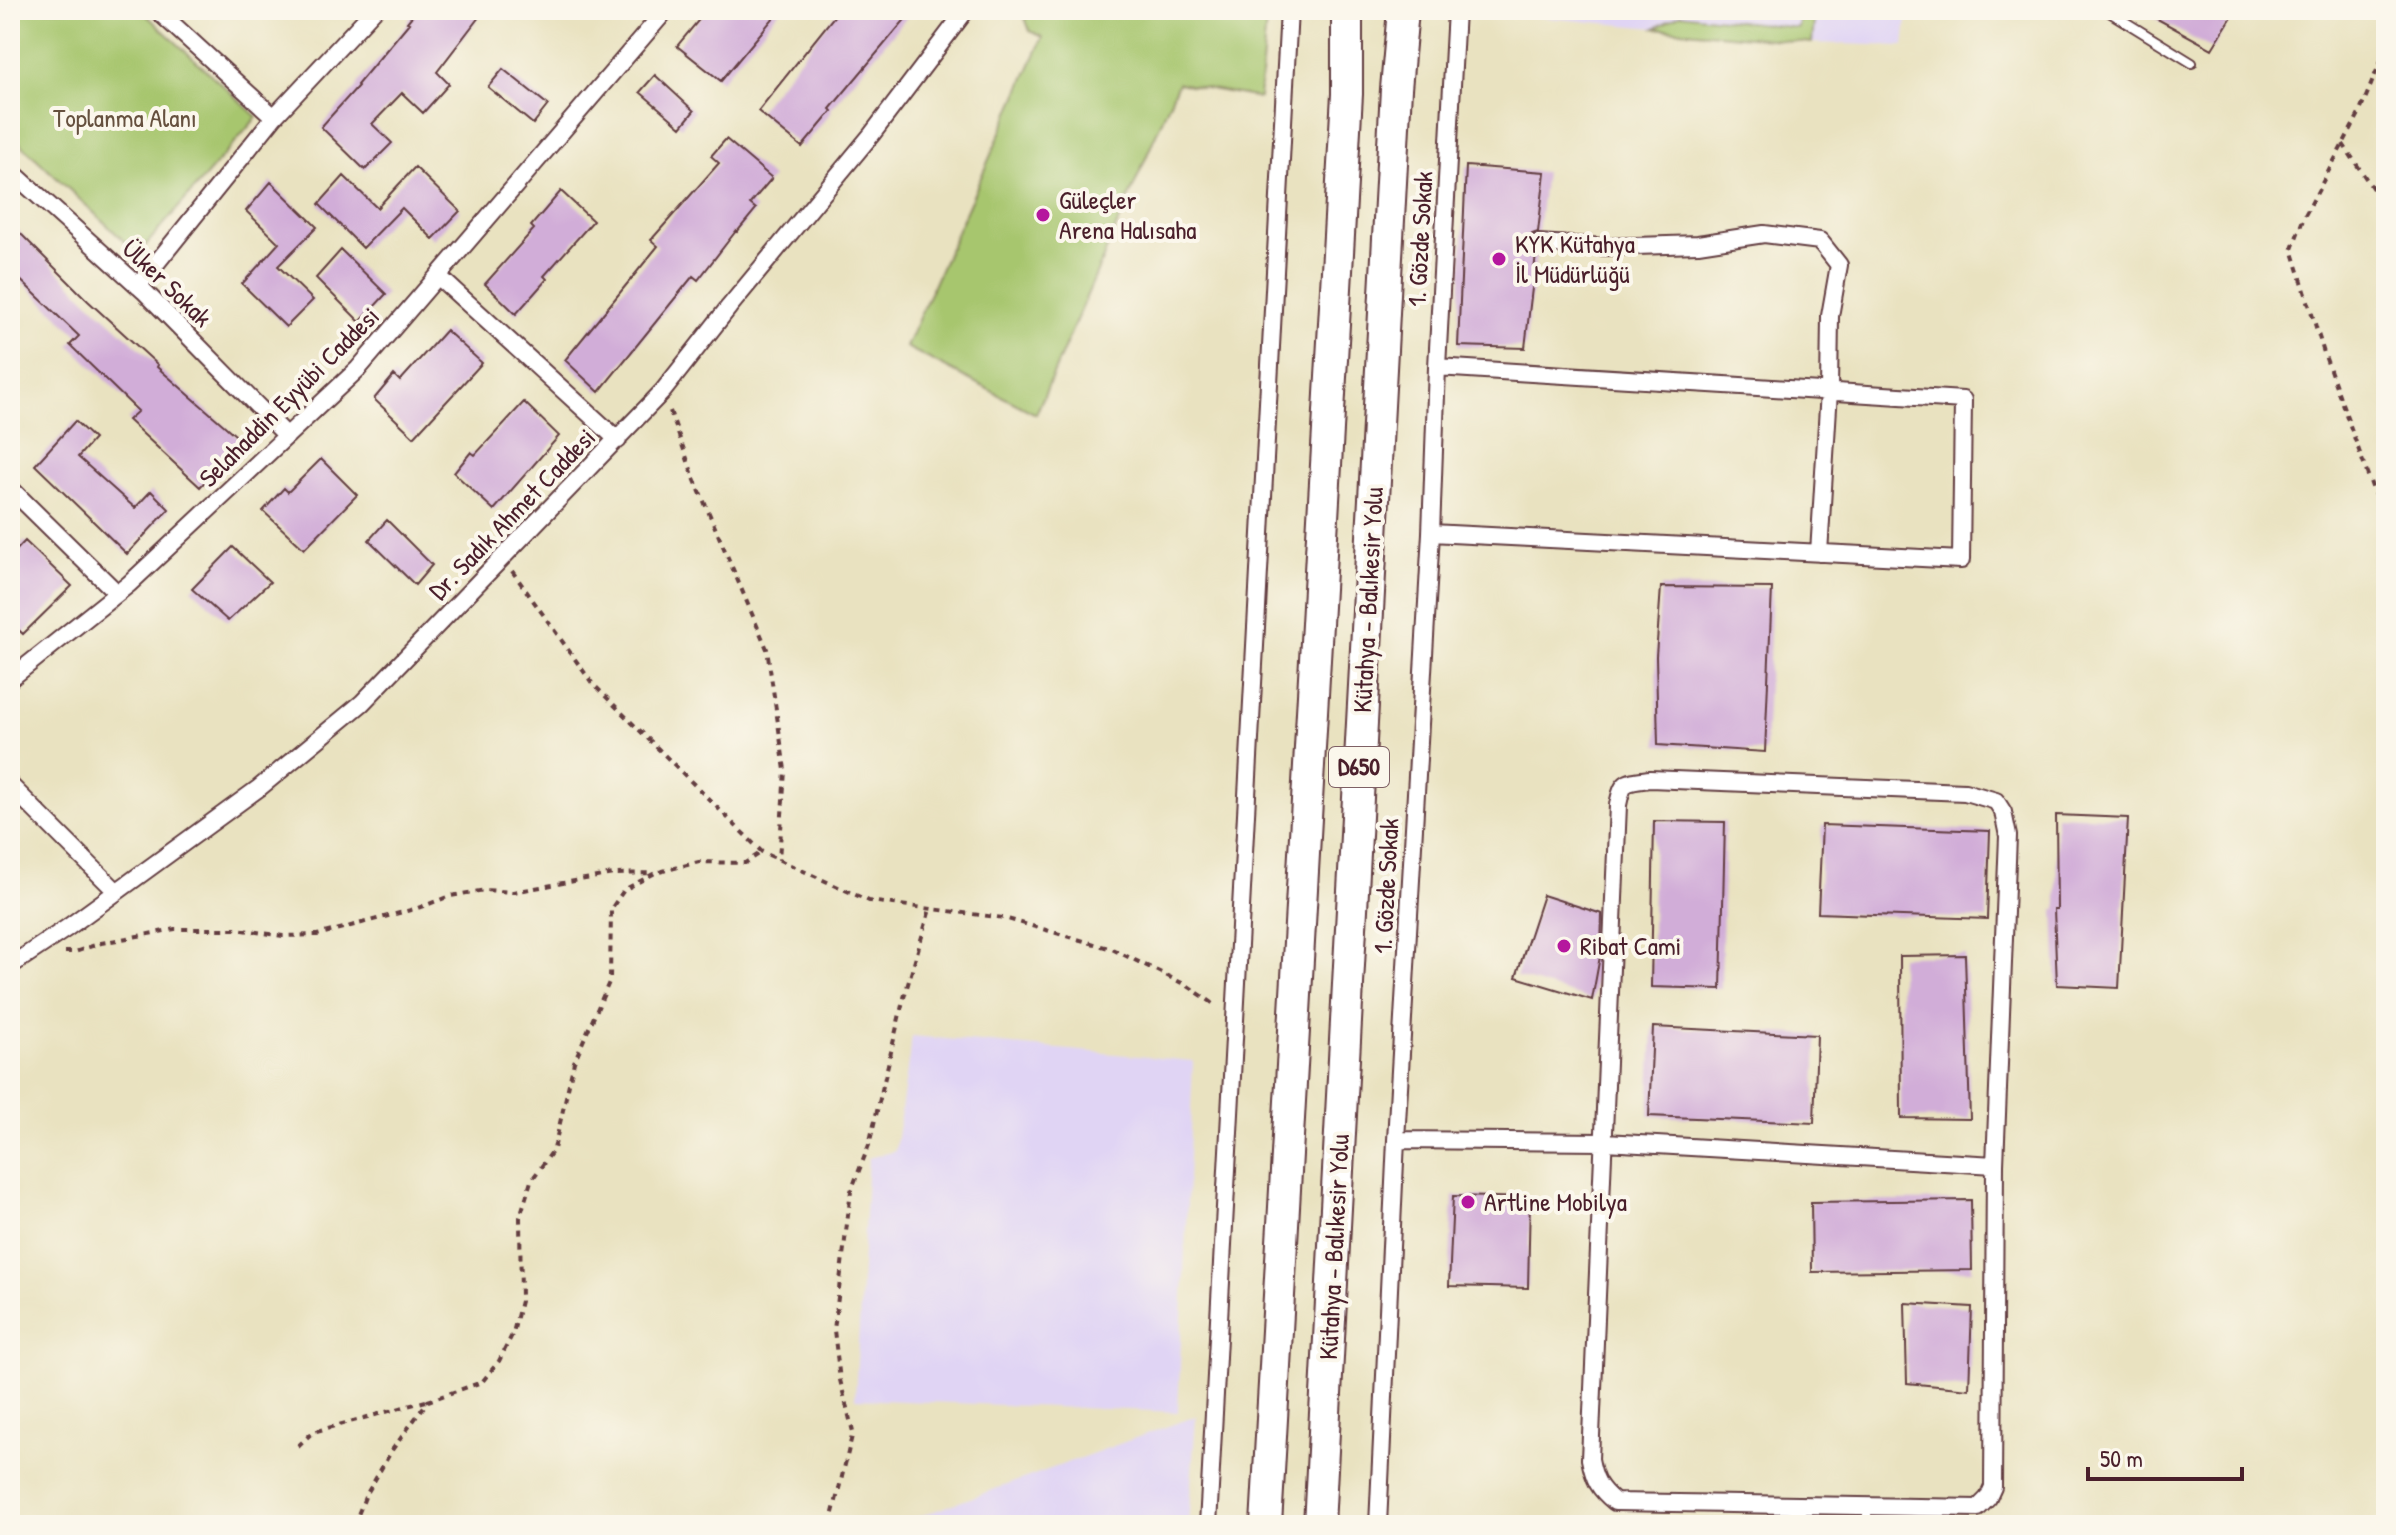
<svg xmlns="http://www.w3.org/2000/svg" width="2396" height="1535" viewBox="0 0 2396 1535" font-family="'Patrick Hand',sans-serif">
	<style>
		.built { fill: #e0d4f4 }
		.green { fill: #a7c66e; stroke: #78724c; stroke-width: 2 }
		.building { fill: #d1add8 }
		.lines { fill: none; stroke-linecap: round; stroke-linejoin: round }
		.lane-casing { stroke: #623c41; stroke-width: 12 }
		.street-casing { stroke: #623c41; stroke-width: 20 }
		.highway-casing { stroke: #623c41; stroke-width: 34 }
		.path { stroke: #623c41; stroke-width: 4; stroke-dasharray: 6 6; stroke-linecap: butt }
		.lane { stroke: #fff; stroke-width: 8 }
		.street { stroke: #fff; stroke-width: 16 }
		.highway { stroke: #fff; stroke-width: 30 }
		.poi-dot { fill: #b5179e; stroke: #fbf7ec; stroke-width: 3 }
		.labels { text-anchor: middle; stroke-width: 8; stroke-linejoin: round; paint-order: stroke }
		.shield { fill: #fbf7ec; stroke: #7f6065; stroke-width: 2 }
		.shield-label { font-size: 24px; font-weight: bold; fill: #4a1f2b }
		.park-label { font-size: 26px; fill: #66513f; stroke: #fbf7ec }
		.poi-label { font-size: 26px; fill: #4a1f2b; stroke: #fbf7ec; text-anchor: start }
		.street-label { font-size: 26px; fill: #4a1f2b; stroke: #fbf7ec }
	</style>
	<rect width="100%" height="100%" fill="#fbf7ec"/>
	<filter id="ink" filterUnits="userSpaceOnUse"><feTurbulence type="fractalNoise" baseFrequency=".0125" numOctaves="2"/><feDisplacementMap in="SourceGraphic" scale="16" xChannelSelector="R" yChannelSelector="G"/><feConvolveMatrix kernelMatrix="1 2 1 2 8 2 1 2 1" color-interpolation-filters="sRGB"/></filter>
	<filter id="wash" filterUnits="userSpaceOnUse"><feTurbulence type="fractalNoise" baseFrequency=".006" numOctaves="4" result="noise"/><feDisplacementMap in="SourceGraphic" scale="32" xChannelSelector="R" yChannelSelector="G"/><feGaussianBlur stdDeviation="1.8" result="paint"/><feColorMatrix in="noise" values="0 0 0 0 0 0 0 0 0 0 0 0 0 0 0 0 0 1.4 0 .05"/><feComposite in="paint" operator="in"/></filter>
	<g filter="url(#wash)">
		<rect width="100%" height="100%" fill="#e9e2c0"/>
		<!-- built -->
		<path class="built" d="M1486 10H1908L1904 46 1812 43 1486 12Z
			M912 1036 1193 1061 1178 1412 855 1399 868 1158 895 1151Z
			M1196 1416 1188 1525H896Z"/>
		<!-- green -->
		<path class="green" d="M15 10H141L257 117 138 254 10 134V17Z
			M1022 10H1267L1259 98 1178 83 1036 414 906 347 1043 37 1030 31Z
			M1800 10H1815L1812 43 1655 28 1681 14 1798 28Z"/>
		<g id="blocks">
			<!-- building -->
			<path class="building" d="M417 10H469L479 17 437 72 449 84 423 113 402 93 372 124 392 143 365 170 321 127 358 86 357 85 409 23 407 22Z
				M707 10H780L721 81 677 46Z
				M839 10H913L830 109 832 111 802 147 758 111Z
				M2141 10H2236L2212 49Z
				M503 69 548 105 533 124 488 87Z
				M655 75 694 111 681 127 640 92Z
				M726 139 772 178 750 204 756 209 737 232 736 231 698 280 693 276 599 392 565 360 658 246 651 240 719 163 711 156Z
				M1466 166 1545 172 1538 232 1532 234 1527 242 1529 249 1536 254 1525 348 1458 346Z
				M415 167 460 211 433 239 402 208 363 248 319 204 344 176 377 208Z
				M271 182 317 227 278 266 313 300 286 327 242 284 279 243 246 211Z
				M561 191 593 221 544 276 547 279 516 314 485 284 534 229 531 226Z
				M10 223 88 301 158 365 157 367 242 441 200 487 128 420 138 411 70 345 79 336 10 270Z
				M341 250 386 294 360 322 316 278Z
				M446 330 482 363 414 437 374 399 394 375 400 381Z
				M524 402 559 436 494 510 454 473 471 452 475 455Z
				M75 421 94 439 78 457 135 508 151 491 169 509 127 554 35 465Z
				M321 459 357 495 304 549 263 511 284 488 288 492Z
				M387 520 432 565 415 585 369 540Z
				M25 541 72 586 23 634 10 622V557Z
				M233 547 270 582 228 621 192 589Z
				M1661 587 1772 588 1765 752 1658 745 1656 656Z
				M2056 815 2128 818 2119 988 2057 985 2054 909H2057Z
				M1654 821 1725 822 1721 989 1651 987Z
				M1822 825 1990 831 1987 919 1818 913Z
				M1543 895 1602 914 1601 951 1592 1000 1516 977Z
				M1965 955 1970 1119 1901 1118 1900 956Z
				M1653 1027 1817 1035 1814 1123 1649 1116Z
				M1453 1196 1530 1198 1528 1288 1449 1286Z
				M1971 1200 1972 1270 1812 1272 1811 1202Z
				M1905 1303 1972 1307 1969 1389 1907 1383Z"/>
		</g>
	</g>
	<g filter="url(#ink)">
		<use href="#blocks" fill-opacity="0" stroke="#623c41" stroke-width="2"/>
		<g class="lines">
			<defs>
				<path id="lane" d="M2106 10 2192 63
					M1867 1525V1507"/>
				<path id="street" d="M157 10 274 117
					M10 170 144 291 287 436
					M1538 243 1605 247 1698 244 1764 234 1820 241 1839 265 1830 316 1829 391 1819 553
					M438 276 618 440
					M138 286 274 117 374 10
					M10 488 117 593
					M1431 533 1961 560 1963 400 1437 367
					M10 679 129 584 358 369 666 10
					M1650 779 1965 792 1996 801 2003 812 2008 836 1995 1165 1993 1487 1988 1498 1978 1508 1615 1502C1599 1489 1594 1480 1590 1459L1618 805C1623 780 1626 782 1650 779Z
					M10 785 116 891
					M10 966 67 928 259 788 362 703 663 391 729 307 872 134 966 10
					M1396 1140 1605 1142 1995 1165
					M1208 1525 1289 10
					M1378 1525 1396 1140 1431 533 1437 367 1456 10"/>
				<path id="highway" d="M1266 1525 1347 94V10
					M1319 1525 1396 89 1403 10"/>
			</defs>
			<!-- lane casing -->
			<use href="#lane" class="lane-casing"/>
			<!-- street casing -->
			<use href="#street" class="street-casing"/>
			<!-- highway casing -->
			<use href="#highway" class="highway-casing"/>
			<!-- path -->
			<path class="path" d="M2386 48 2359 114 2304 217 2292 249 2324 353 2386 526
				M2343 144 2373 189 2386 200
				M670 411 694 478 767 649 785 770 779 860
				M512 571 592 683 762 852 869 901 1004 918 1112 949 1188 986 1217 1006
				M65 952H75L101 943 175 929H237L283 936 317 935 418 908 450 896 485 890 513 892 613 874 653 873
				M298 1446 313 1432 426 1401
				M354 1525 365 1497 392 1450 428 1401 482 1382 499 1361 513 1333 521 1301 520 1217 531 1181 554 1149 574 1062 610 980 611 909 624 890 655 873 699 862 745 863 762 852
				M830 1525 853 1432 840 1380 834 1330 851 1191 869 1145 903 1001 930 909"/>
			<!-- lane -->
			<use href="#lane" class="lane"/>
			<!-- street -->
			<use href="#street" class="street"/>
			<!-- highway -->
			<use href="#highway" class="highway"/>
		</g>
	</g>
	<!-- markers -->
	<g class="poi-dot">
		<circle cx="1043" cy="215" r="8"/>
		<circle cx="1499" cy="259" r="8"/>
		<circle cx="1564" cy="946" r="8"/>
		<circle cx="1468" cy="1202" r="8"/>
	</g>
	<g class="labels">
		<!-- shield labels -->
		<rect class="shield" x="1329" y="747" width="60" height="40" rx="6"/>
		<g class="shield-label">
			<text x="1359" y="775">D650</text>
		</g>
		<!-- park labels -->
		<g class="park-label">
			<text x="125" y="127">Toplanma Alanı</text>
		</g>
		<!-- poi labels -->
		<g class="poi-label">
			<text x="1059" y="209">Güleçler<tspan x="1059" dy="30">Arena Halısaha</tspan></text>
			<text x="1515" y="253">KYK Kütahya<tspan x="1515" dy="30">İl Müdürlüğü</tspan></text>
			<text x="1580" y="955">Ribat Cami</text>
			<text x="1484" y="1211">Artline Mobilya</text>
		</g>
		<!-- street labels -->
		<g class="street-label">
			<text transform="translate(1420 239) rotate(-87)" y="9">1. Gözde Sokak</text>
			<text transform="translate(167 283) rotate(44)" y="9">Ülker Sokak</text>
			<text transform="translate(289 397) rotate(-45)" y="9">Selahaddin Eyyübi Caddesi</text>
			<text transform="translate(512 514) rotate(-46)" y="9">Dr. Sadık Ahmet Caddesi</text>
			<text transform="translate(1368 600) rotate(-87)" y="9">Kütahya - Balıkesir Yolu</text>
			<text transform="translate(1386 886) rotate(-87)" y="9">1. Gözde Sokak</text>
			<text transform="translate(1334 1247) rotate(-87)" y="9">Kütahya - Balıkesir Yolu</text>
		</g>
	</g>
	<!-- margin -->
	<rect width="2396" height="1535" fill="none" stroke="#fbf7ec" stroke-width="40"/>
	<!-- scale -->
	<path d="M2088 1467v12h154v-12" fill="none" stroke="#4a1f2b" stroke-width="4"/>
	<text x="2100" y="1467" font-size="24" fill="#4a1f2b" stroke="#fbf7ec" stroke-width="6" paint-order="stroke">50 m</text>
</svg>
